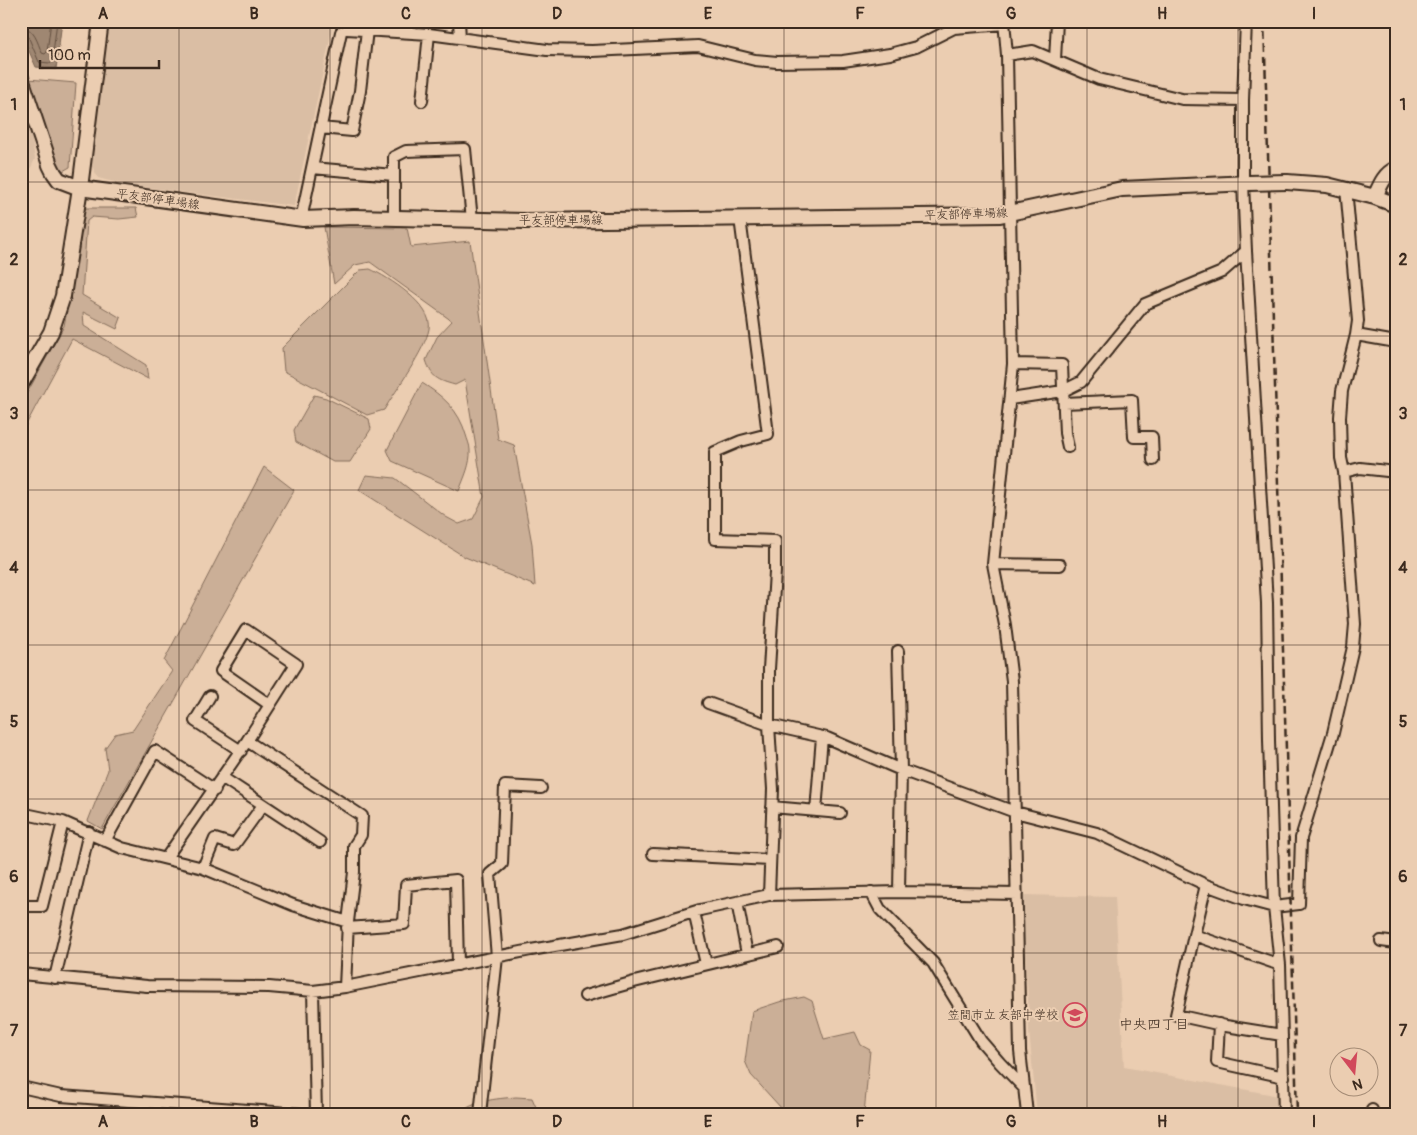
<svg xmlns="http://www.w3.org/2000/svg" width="1417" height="1135" viewBox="0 0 1417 1135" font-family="Pangolin,'Klee One',sans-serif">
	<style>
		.built { fill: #dabea4 }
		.green { fill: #cbaf97; stroke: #836c5a }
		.water { fill: #9f8772; stroke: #776250 }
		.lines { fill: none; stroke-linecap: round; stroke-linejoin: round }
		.shore { stroke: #634f40; stroke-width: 1 }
		.street-casing { stroke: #3b2a1e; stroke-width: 14 }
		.secondary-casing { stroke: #3b2a1e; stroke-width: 18 }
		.street { stroke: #ebcdb1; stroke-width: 10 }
		.secondary { stroke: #ebcdb1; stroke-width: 14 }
		.rail { stroke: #3b2a1e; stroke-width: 2.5; stroke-dasharray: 8 4; stroke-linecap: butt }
		.secondary-bridge-casing { stroke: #3b2a1e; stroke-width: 18; stroke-linecap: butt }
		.secondary-bridge { stroke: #ebcdb1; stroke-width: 14 }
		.grid { fill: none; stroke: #3b2a1e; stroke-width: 1; stroke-opacity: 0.55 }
		.labels { text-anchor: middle; stroke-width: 4; stroke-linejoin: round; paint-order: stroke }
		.street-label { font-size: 12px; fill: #3b2a1e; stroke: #ebcdb1 }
		.poi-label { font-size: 12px; fill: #3b2a1e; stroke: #ebcdb1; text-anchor: end }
		.neighbourhood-label { font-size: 14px; fill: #3b2a1e; stroke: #ebcdb1 }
		.neatline { fill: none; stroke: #3b2a1e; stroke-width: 2 }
		.grid-label { font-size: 16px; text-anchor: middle; font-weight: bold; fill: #3b2a1e }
	</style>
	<rect width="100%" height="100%" fill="#ebcdb1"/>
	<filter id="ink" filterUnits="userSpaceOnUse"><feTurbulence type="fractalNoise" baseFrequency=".02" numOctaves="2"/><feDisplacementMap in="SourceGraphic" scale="10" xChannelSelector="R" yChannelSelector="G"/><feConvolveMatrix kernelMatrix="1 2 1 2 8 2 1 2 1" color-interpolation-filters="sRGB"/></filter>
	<g filter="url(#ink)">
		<!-- built -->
		<path class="built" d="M109 21H334L294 206 125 185 98 178 90 162Z
			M21 105 31 132 35 159 21 188Z
			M1021 895 1115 897 1124 1067 1279 1096V1114H1037L1029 1031 1028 998Z"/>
		<!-- green -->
		<path class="green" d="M28 79 76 83 70 167 61 172Z
			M86 208H136L138 217 119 219 92 217 87 221 82 295 121 318 117 329 83 312 84 326 146 365 148 379 72 339 21 434V404L64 326 76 264 83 214Z
			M324 227 407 228 411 247 470 241 498 439 514 445 532 544 535 586 465 557 359 490 366 475 395 478 446 517 459 524 473 519 484 497 465 380 455 385C437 380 432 378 426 360L437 337 452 321 370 262 355 265 334 284Z
			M370 269C388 277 434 306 429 329 425 350 396 390 384 410L367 415 284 371 282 348 360 270Z
			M422 383C443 396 459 410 466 435 467 439 470 445 470 450 471 464 464 478 459 491L392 461 387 450Z
			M314 395 326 398 369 419 371 429 350 462H333L296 442 294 430Z
			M264 467 294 490 102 829 88 821 108 770 105 748 115 734 133 730 172 671 164 661Z
			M804 997 812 1001 824 1039 855 1032 861 1045 870 1050 864 1114H780L782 1109 751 1075 745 1061 752 1011 779 1002Z
			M516 1097 532 1098 539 1114H458C476 1100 494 1099 516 1097Z"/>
		<!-- water -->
		<path class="water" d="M21 21H62L56 69 36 67 21 33Z"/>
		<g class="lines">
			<!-- shore -->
			<path class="shore" d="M21 27C35 28 37 42 42 53L45 54 47 52 51 21
				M21 33 28 36 39 62 50 63 52 61 57 21"/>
			<defs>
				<path id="street" d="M459 21 460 38
					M1004 21 1007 55 1013 364 993 564 1005 625 1012 681 1020 1051 1027 1114
					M1246 21 1243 100V183L1246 251 1267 603 1269 740 1274 907 1280 965 1284 1114
					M347 29 429 34 547 50 592 51 698 46 755 60 777 62 843 61 890 54 916 47 954 28 1005 24
					M1007 55 1033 51 1099 79 1182 99 1243 100
					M1055 60 1057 21
					M422 101 429 34
					M321 128 352 131 360 91 367 30
					M312 168 394 175
					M740 218 768 434 741 441 715 452V539L775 541V572L769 669V725L773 789 769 895
					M303 219V210L341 32
					M394 219V157L406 151 465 149 472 220
					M1356 335 1396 342
					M1013 364 1062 365 1065 433 1068 447
					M1010 399 1063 391 1081 382 1145 304 1222 272 1246 251
					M1064 403 1132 400 1134 437H1152L1153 460
					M1344 472 1360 468 1396 472
					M993 564 1060 565
					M898 651 901 770 899 892
					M210 696 195 721 241 751
					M708 703 769 725 827 738 901 770 1015 812 1097 833 1206 885 1244 899 1274 907 1299 904 1301 838 1333 733 1353 647 1355 624 1344 472 1341 458 1340 417 1342 391 1356 335 1358 321 1346 188
					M247 741 296 664 246 630 221 671 270 705
					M223 778 320 842
					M772 807 840 813
					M816 811 822 737
					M21 813 63 822 122 848 203 868 293 905 348 922 345 987
					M105 841 155 751 215 790
					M653 854 770 860
					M166 858 247 741 362 816 361 835 354 846V872L348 922
					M203 868 215 839 234 845 263 805
					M1206 885 1194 935 1280 965
					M871 892 880 909 933 963 981 1041 1000 1063 1024 1088
					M737 902 747 954
					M21 906H42L63 822
					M694 912 706 964
					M347 928 404 924 406 885 456 880 458 965
					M1194 935 1176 1015 1226 1026 1282 1035
					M1381 941 1396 943
					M21 974 147 986 269 987 313 991 345 987 531 950 623 934 700 910 769 895 899 892 1017 894
					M55 978 89 832
					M313 991 316 1114
					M585 996 634 982 778 947
					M1219 1024 1217 1062 1284 1077
					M21 1087 61 1096 302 1114
					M1372 1110 1373 1114
					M480 1114 497 957 490 874 502 864 505 786 541 788"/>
				<path id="secondary" d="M21 78 50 165 54 173 59 180 80 188 303 219 354 217 525 221 1000 215 1122 189 1249 183
					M1287 182 1327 185 1375 197C1380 186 1384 174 1396 169
					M1375 197 1396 205
					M21 384 51 332 63 296 80 188 101 21"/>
			</defs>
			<!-- street casing -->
			<use href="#street" class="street-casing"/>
			<!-- secondary casing -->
			<use href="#secondary" class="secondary-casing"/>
			<!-- street -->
			<use href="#street" class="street"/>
			<!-- secondary -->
			<use href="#secondary" class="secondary"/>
			<!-- rail -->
			<path class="rail" d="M1264 21 1297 1114"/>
			<defs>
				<path id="secondary-bridge" d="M1249 183 1287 182"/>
			</defs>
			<!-- secondary-bridge casing -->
			<use href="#secondary-bridge" class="secondary-bridge-casing"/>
			<!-- secondary-bridge -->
			<use href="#secondary-bridge" class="secondary-bridge"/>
		</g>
	</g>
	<!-- grid -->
	<path class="grid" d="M179 21V1114M330 21V1114M482 21V1114M633 21V1114M784 21V1114M936 21V1114M1087 21V1114M1238 21V1114M21 182H1396M21 336H1396M21 490H1396M21 645H1396M21 799H1396M21 953H1396"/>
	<!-- icons -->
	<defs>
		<symbol id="school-ring" viewBox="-11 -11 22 22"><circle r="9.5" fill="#ebcdb1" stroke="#d1495b" stroke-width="1.5"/><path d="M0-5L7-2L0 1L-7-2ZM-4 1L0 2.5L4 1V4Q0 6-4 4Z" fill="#d1495b"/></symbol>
	</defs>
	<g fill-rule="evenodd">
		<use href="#school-ring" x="1061" y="1001" width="28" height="28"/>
	</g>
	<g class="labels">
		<!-- street labels -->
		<g class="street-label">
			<text transform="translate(158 199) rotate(8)" y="4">平友部停車場線</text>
			<text transform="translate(966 214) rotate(-2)" y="4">平友部停車場線</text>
			<text x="561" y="224">平友部停車場線</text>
		</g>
		<!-- poi labels -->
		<g class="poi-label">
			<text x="1058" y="1019">笠間市立 友部中学校</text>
		</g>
		<!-- neighbourhood labels -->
		<g class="neighbourhood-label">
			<text x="1154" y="1029">中央四丁目</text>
		</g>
	</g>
	<!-- margin -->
	<rect width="1417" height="1135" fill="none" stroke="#ebcdb1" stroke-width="55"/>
	<!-- north arrow -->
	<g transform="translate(1354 1072) rotate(164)"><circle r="24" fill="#ebcdb1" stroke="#a58c76"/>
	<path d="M0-4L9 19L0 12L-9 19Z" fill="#d1495b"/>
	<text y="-8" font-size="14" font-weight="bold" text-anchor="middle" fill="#3b2a1e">N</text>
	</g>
	<!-- scale -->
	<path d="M40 60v8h119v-8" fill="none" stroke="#3b2a1e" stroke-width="2.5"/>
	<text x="48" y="60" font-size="15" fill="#3b2a1e" stroke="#ebcdb1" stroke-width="4" paint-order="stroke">100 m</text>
	<rect x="28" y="28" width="1362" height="1080" class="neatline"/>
	<g class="grid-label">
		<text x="103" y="19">A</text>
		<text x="254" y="19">B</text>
		<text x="406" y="19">C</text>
		<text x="557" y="19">D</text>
		<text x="708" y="19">E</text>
		<text x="860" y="19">F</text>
		<text x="1011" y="19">G</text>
		<text x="1162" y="19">H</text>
		<text x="1314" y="19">I</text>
		<text x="14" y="110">1</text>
		<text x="1403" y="110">1</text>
		<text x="14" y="265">2</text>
		<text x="1403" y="265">2</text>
		<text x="14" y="419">3</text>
		<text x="1403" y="419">3</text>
		<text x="14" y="573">4</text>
		<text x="1403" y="573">4</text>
		<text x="14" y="727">5</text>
		<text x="1403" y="727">5</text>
		<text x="14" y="882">6</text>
		<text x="1403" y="882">6</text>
		<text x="14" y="1036">7</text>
		<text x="1403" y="1036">7</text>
		<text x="103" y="1127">A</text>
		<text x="254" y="1127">B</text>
		<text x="406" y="1127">C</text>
		<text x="557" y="1127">D</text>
		<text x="708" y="1127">E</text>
		<text x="860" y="1127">F</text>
		<text x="1011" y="1127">G</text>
		<text x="1162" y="1127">H</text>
		<text x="1314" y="1127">I</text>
	</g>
</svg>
